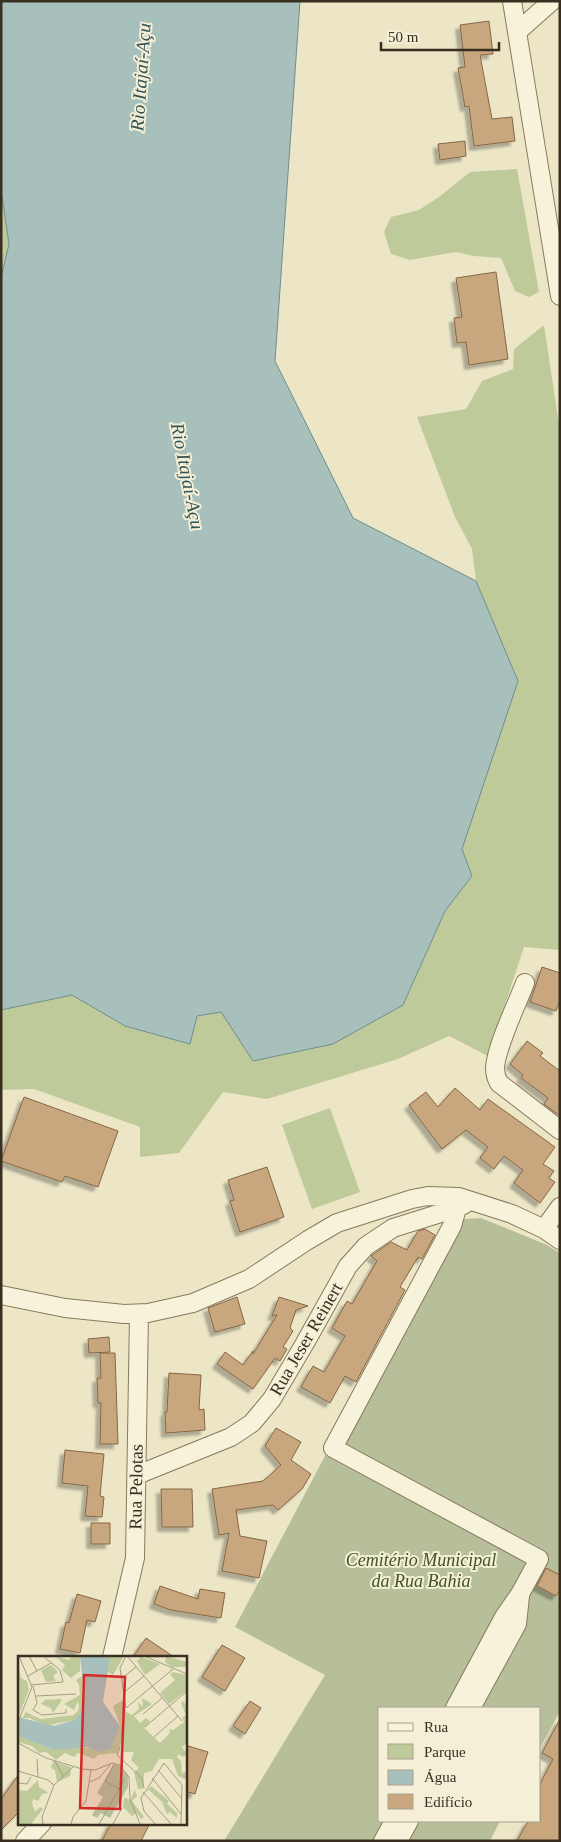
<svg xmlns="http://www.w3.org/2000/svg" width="561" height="1842" viewBox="0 0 561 1842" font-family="'Times New Roman',serif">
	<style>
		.green { fill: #bfca9b }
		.cemetery { fill: #b6bf9a }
		.water { fill: #a8c0bc; stroke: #6f8e8b }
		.building { fill: #c8a77f; stroke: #856644; filter: url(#shadow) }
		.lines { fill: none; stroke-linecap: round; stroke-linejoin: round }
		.minor-casing { stroke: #87795d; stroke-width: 20 }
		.minor { stroke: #f7f2da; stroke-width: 18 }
		.labels { text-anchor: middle; stroke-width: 4; stroke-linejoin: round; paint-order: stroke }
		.street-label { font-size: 18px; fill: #382f20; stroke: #f4efd6 }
		.park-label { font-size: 18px; font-style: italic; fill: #435328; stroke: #f4efd6 }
		.water-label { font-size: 19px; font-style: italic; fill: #305457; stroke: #f4efd6 }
		.inset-road { fill: none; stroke: #a49d84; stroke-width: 1 }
		.view { fill: #d62828; fill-opacity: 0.15; stroke: #d62828; stroke-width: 2.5 }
		.inset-edge { fill: none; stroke: #382f20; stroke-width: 2.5 }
	</style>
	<defs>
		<filter id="shadow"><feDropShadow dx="-4.5" dy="4.5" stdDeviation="1" flood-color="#0004"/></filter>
	</defs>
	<rect width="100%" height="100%" fill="#ece6c7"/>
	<!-- green -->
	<path class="green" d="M517 169 539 292 529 297 515 291 501 258 474 256 456 252 410 260 391 254 384 232 391 217 419 210 439 197 470 172Z
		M1 189 9 244 1 278Z
		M544 325 560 431V950L524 947 488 1056 449 1036 398 1059 267 1099 223 1092 179 1153 140 1157V1127L34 1089 1 1090V1010L72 995 125 1026 190 1043 197 1016 221 1012 403 1005 445 911 472 876 462 849 518 681 476 581 472 549 455 517 417 417 466 409 482 381 513 369 514 349Z
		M330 1108 360 1192 312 1209 282 1125Z"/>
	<!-- cemetery -->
	<path class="cemetery" d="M481 1218 545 1244 560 1253V1711L540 1748V1708H380V1821H500L490 1841H224L325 1675 235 1627 449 1220Z"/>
	<!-- water -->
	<path class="water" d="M1 1H300L275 361 353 518 476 581 518 681 462 849 472 876 445 911 403 1005 333 1044 253 1061 221 1012 197 1016 190 1044 125 1026 72 995 1 1010V278L9 244 1 189Z"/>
	<!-- building -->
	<path class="building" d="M489 21 493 54 480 55 492 119 512 117 515 141 474 146 469 106 465 107 458 68 465 67 460 25Z
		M465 141 466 156 440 160 438 144Z
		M496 272 508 359 469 365 466 342 457 343 454 318 462 317 456 278Z
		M542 967 560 973V1001L556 1011 530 1002Z
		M527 1041 543 1053 540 1056 560 1071V1116L544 1104 548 1098 521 1078 523 1075 510 1064Z
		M455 1088 480 1110 488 1099 555 1147 543 1164 554 1171 549 1178 555 1182 540 1203 514 1183 523 1170 504 1156 494 1169 480 1158 488 1147 466 1130 442 1149 409 1105 426 1092 438 1107Z
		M24 1097 118 1131 98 1187 65 1176 62 1182 1 1161Z
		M267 1167 284 1217 240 1232 230 1201 234 1200 228 1180Z
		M425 1229 435 1235 422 1259 418 1257 400 1287 405 1290 356 1382 345 1376 330 1403 301 1387 313 1366 324 1372 345 1336 332 1328 347 1301 352 1304 377 1261 371 1256 391 1242 407 1250 418 1231Z
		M237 1297 245 1324 215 1332 208 1308Z
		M279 1297 308 1306 296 1310 290 1328 293 1331 283 1347 287 1349 280 1361 275 1358 253 1389 217 1364 225 1352 243 1365 253 1351V1354L277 1315 272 1316Z
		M109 1337 110 1352 89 1353 88 1339Z
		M100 1353H115L118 1444H100L101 1403H98L97 1378H101Z
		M169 1373 201 1375 199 1410 204 1409 205 1430 166 1433 165 1412H167Z
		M276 1428 301 1442 291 1460 311 1474 302 1489 278 1510 273 1505 236 1510 240 1536 267 1541 259 1578 222 1571 229 1533 219 1535 212 1489 263 1481 281 1465 265 1446Z
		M65 1450 104 1454 100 1496 104 1497 102 1517 85 1516 88 1486 62 1483Z
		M161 1489H192L193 1527H162Z
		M91 1523H110V1544H91Z
		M546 1568 560 1575V1590L556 1596 537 1586Z
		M160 1586 198 1599 200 1589 225 1593 221 1618 171 1610 154 1604Z
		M77 1594 101 1601 95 1622 87 1620 80 1653 60 1649 66 1622 69 1623Z
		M146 1638 174 1657H133Z
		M222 1645 245 1658 225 1691 202 1677Z
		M250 1701 261 1708 245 1734 233 1726Z
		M560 1719V1841H517L528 1821H540V1784L553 1759 542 1753Z
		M185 1745 208 1752 195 1794 185 1791Z
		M19 1774V1812L1 1830V1799Z
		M111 1823H150L141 1841H102Z"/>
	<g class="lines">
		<defs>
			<path id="minor" d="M512 1 560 296
				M517 32 552 1
				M525 983C517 1004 496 1047 495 1068 495 1074 496 1078 499 1083L560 1130
				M544 1229 560 1207
				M1 1295 65 1308 124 1314 148 1313 193 1303 249 1279 308 1240 337 1223 412 1199 428 1196 459 1197 512 1214 544 1229 560 1240
				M137 1475 231 1437 252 1423 272 1399 305 1343 348 1266 366 1246 393 1228 457 1208 465 1204
				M112 1657 135 1558 139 1314
				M455 1708 504 1617 520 1594 539 1559 333 1448 452 1226 457 1208
				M471 1708 517 1624 520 1596
				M25 1841 42 1823
				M383 1841 394 1821
				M398 1841 409 1821"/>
		</defs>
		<!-- minor casing -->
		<use href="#minor" class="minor-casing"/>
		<!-- minor -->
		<use href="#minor" class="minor"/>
	</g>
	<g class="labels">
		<!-- street labels -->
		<g class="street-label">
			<text transform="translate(306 1339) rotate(-60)" y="6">Rua Jeser Reinert</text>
			<text transform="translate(136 1487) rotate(-89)" y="6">Rua Pelotas</text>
		</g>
		<!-- park labels -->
		<g class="park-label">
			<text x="421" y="1566">Cemitério Municipal<tspan x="421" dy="21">da Rua Bahia</tspan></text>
		</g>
		<!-- water labels -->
		<g class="water-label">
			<text transform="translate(140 77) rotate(-86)" y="7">Rio Itajaí-Açu</text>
			<text transform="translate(188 476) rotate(79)" y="7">Rio Itajaí-Açu</text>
		</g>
	</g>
	<!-- overview -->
	<g transform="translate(18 1656)">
		<rect width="169" height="169" fill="#ece6c7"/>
		<path d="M37 0 51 4 53 0H62V15L53 22 44 14 47 9ZM92 0H106L95 19 88 15ZM148 0 169 6V11H154L147 6ZM123 1 142 8 127 19 119 5ZM0 7 3 22 9 25 11 34 0 61ZM33 9 40 16 35 20 38 25 28 26 23 14ZM155 16 169 19V34L151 48 142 37 157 24 152 18ZM64 20V55L56 64 26 70 12 62H4L8 56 22 63 56 59 61 53 60 45 56 54 46 48 62 39 61 29 58 24ZM124 42 134 48 116 60 122 67 128 62 132 65 126 72 142 87 152 77 151 73 155 74 166 66 164 62 168 59 163 47 165 45 169 50V87L164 91 169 98 165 101 160 98 159 101 163 105 164 117 169 116V124L160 120 154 103H141L134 115 126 117 125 133H120L116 116 121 112 113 104 116 96H105L106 89H102L99 97 80 99 76 103 60 97 56 101 47 97 38 104 28 96 21 97 14 90 0 86V80L36 94 51 91 93 93 102 70 95 50 105 44 108 56 114 59 121 53 120 46 125 51ZM27 44 43 43 44 44 35 57 33 52 23 48ZM35 105 53 111 52 120 39 126 37 114 33 112ZM20 124 21 131 31 137 24 138 20 145 15 143 14 147 17 156 22 151 25 153 13 168H0V134L9 135ZM133 130 151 145 149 148 159 157V162L152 156 149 158 144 146 131 134 128 136ZM117 134 119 140 114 145 126 161 123 163 119 157 114 160 105 151 106 141 112 144Z" fill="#bfca9b"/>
		<path d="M96 108 102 110 110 120V131L92 162 83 157 79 162 74 159 85 141 79 137Z" fill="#b6bf9a"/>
		<path d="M62 0H92L85 46 102 70 93 93 82 96 69 91 36 94 0 80V61L36 70 56 64 64 55 66 37Z" fill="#a8c0bc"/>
		<path class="inset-road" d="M11 0 19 15M108 0 102 12 108 52 155 13M109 0 164 65M126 0 169 18M10 20 33 7M103 23 118 11M13 29 45 26 42 14 25 0M15 30 19 47 15 54M105 37 126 20M18 40 58 38M15 54 24 59 48 57V53M125 58 144 42M0 66 14 31 1 0M127 71 169 35M136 81 160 60M0 87 28 102 64 113 77 114 94 107 102 109 111 121 112 143 122 168M102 91 99 99 124 122 126 132M19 103 20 121M37 105 45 120M96 108 87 125 101 133M140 114 164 143M0 115 30 124 36 129M134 122 163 158M72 126 81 122 92 109M0 127 9 128 13 121M36 129 55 111M125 136 153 168M25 168 24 161 36 129M53 168 55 161 68 145 73 114M81 168 107 123M95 168 104 152M137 168 126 155 123 142 146 107 164 129 163 168"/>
		<path class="view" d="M66 19 107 21 102 153 62 152Z"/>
		<rect width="169" height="169" class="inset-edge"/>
	</g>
	<!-- border -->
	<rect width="561" height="1842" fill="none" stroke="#382f20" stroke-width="5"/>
	<!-- legend -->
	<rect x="378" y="1707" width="162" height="115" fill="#f4efd6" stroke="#a9a28d"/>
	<rect x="388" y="1723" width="25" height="8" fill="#f7f2da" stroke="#a9a28d"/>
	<text x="424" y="1732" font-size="15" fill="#382f20">Rua</text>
	<rect x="388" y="1744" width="25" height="15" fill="#bfca9b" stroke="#a9a28d"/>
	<text x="424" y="1757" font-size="15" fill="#382f20">Parque</text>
	<rect x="388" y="1770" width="25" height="15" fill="#a8c0bc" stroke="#a9a28d"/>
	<text x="424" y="1782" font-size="15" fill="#382f20">Água</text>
	<rect x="388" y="1794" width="25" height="15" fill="#c8a77f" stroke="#a9a28d"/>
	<text x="424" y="1807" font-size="15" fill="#382f20">Edifício</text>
	<!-- scale -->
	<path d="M381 42v8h118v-8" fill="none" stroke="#382f20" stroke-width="2.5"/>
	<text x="388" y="42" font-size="15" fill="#382f20" stroke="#f4efd6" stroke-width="4" paint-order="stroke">50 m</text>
</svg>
